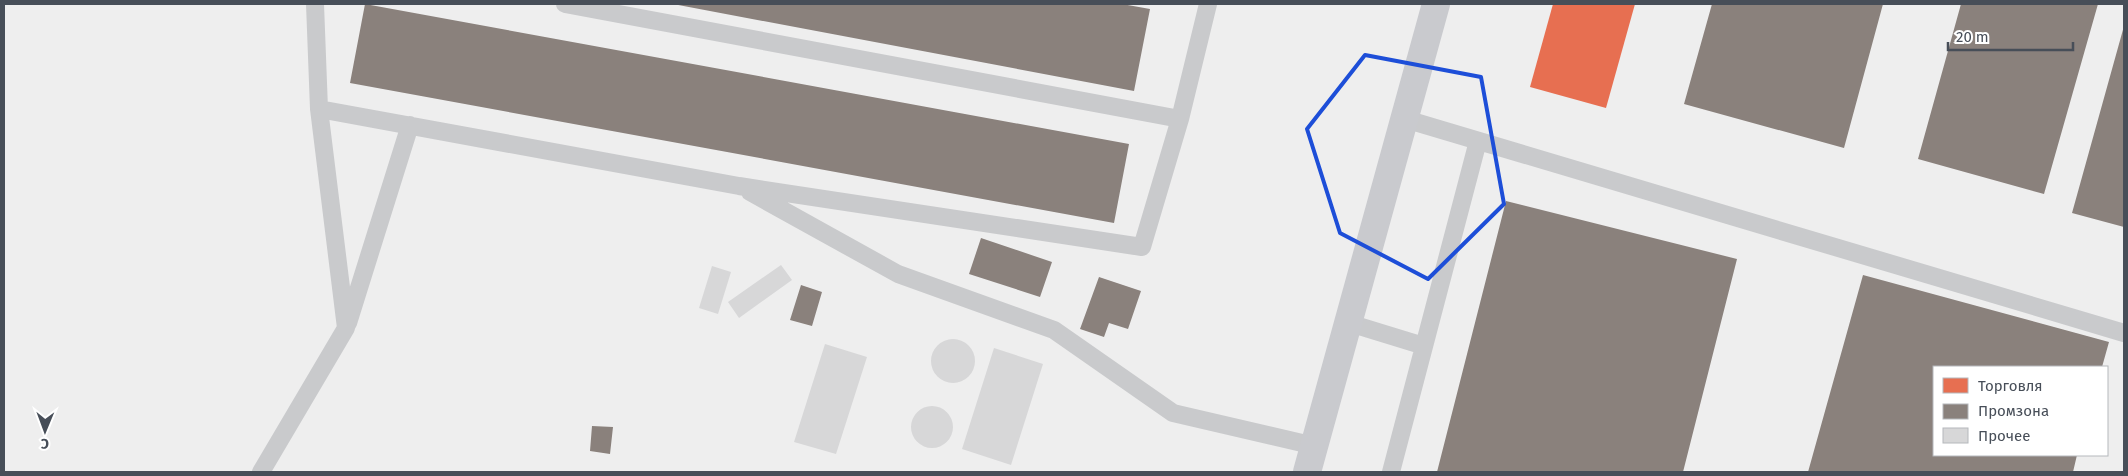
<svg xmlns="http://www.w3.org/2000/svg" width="2128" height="476" viewBox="0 0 2128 476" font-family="'Fira Sans',sans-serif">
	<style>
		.shops { fill: #e76f51 }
		.industry { fill: #8a817c }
		.building { fill: #d7d7d8 }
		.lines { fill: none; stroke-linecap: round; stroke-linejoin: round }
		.lane { stroke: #c9cacc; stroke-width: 18 }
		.secondary { stroke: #c9cace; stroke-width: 28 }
		.marked { fill: none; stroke: #1d4ed8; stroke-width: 4; stroke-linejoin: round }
	</style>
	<rect width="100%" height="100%" fill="#eee"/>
	<!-- shops -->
	<path class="shops" d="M1553 4H1635L1606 108 1530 87Z"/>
	<!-- industry -->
	<path class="industry" d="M365 4 1129 144 1114 223 350 83Z
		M673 4H1122L1150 9 1134 91Z
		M1712 4H1883L1844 148 1684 104Z
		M1961 4H2098L2044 194 1918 159Z
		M2124 26V227L2072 213Z
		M1506 201 1737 259 1683 472H1437Z
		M981 238 1052 262 1040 297 969 274Z
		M1863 275 2109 342 2102 367H1934V455H2077L2073 472H1808Z
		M1099 277 1141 291 1128 329 1109 323 1104 337 1080 329Z
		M801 285 822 292 812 326 790 320Z
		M592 426 613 427 610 454 590 451Z"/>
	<!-- building -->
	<path class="building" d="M781 265 792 280 739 318 728 302Z
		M712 266 731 272 718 314 699 308Z
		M931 361a22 22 0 1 1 44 0a22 22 0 1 1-44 0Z
		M825 344 867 357 836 454 794 442Z
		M994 348 1043 364 1011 465 962 449Z
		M911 427a21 21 0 1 1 42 0a21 21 0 1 1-42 0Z"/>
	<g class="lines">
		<!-- lane -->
		<path class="lane" d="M565 4 1180 119
			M319 109 739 186 1142 247 1180 119 1208 4
			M1405 119 2124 333
			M750 192 898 274 1054 330 1173 413 1315 446
			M348 323 410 125
			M1349 323 1424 346
			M261 472 346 328 319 109 315 4
			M1391 472 1478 141"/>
		<!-- secondary -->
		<path class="secondary" d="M1307 472 1436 4"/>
	</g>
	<!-- marked area -->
	<path class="marked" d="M1365 55 1481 77 1504 204 1428 279 1340 233 1307 129Z"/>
	<!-- border -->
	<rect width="2128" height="476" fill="none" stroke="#474e58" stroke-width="10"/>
	<!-- legend -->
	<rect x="1933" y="366" width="175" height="90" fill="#ffffff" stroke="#b5b8bc"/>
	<rect x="1943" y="378" width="25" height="15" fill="#e76f51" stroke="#b5b8bc"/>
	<text x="1978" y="391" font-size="15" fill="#474e58">Торговля</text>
	<rect x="1943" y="404" width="25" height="15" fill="#8a817c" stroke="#b5b8bc"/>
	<text x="1978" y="416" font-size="15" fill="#474e58">Промзона</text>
	<rect x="1943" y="428" width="25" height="15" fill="#d7d7d8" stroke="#b5b8bc"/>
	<text x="1978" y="441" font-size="15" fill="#474e58">Прочее</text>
	<!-- north arrow -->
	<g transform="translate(45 431) rotate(181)" stroke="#ffffff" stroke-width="4" paint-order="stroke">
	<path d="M0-4L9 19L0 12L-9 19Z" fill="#474e58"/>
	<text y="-8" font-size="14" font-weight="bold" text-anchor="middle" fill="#474e58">С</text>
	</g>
	<!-- scale -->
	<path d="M1948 42v8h125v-8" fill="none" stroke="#474e58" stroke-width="2.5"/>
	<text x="1956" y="42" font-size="15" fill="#474e58" stroke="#ffffff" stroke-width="4" paint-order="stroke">20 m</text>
</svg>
